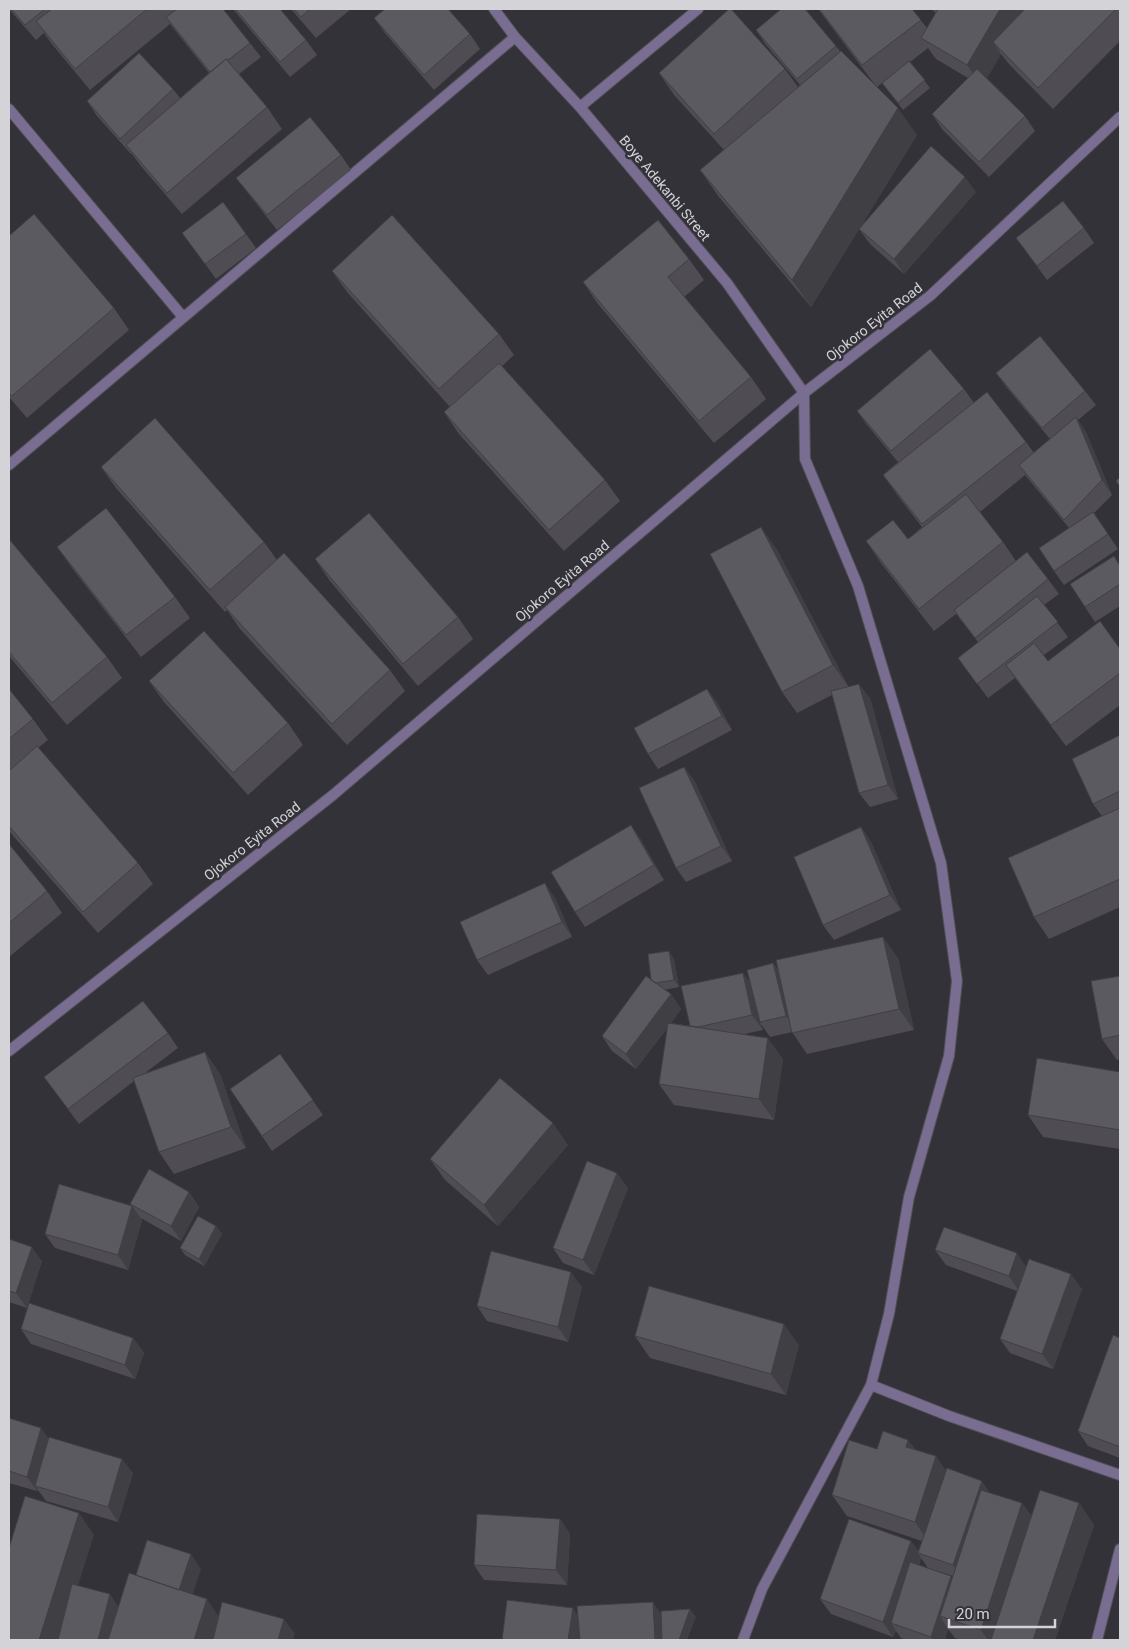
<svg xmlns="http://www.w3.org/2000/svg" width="1129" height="1649" viewBox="0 0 1129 1649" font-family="Roboto,sans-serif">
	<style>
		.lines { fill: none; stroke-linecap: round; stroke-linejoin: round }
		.street-casing { stroke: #514f55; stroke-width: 12 }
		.street { stroke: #7a6d92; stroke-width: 10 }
		.wall { fill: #4f4d53; fill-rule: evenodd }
		.shaded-wall { fill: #403f44 }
		.building { fill: #5c5a61; stroke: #403f44 }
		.labels { text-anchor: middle; stroke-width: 5; stroke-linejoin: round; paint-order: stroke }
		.street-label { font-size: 14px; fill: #d4d3d7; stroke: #343239 }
	</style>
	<rect width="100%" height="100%" fill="#343239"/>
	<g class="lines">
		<defs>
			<path id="street" d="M494 9 515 37 580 107 727 283 804 393
				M580 107 698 9
				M9 109 183 317
				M9 465 515 37
				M9 1051 333 795 804 393 931 295 1120 117
				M871 1385 949 1416 1120 1475
				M743 1640 762 1589 871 1385 889 1314 909 1197 949 1056 957 981 941 863 858 586 805 459 804 393
				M1097 1640 1120 1549"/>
		</defs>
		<!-- street casing -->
		<use href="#street" class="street-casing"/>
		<!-- street -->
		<use href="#street" class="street"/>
	</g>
	<!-- wall -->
	<path class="wall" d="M9 9H223L250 43 261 57 239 74 267 107 282 129 182 214 141 166 131 153V154L97 116 87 101 173 89 180 98 209 73 170 24 90 90 51 43 44 33 36 40Z
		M233 9H280L306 40 317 55 290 77Z
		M291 9H351L316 38Z
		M818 9H912L927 28 936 14 932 9H1120V41L1053 109 1008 63 1001 54 987 78 1025 116 1035 131 989 177 942 129 932 114 968 78 936 59 928 48 910 62 930 88 903 110 882 83 877 87 917 135 811 307 719 197 700 170 724 150 674 95 659 73 785 69 798 87 800 85 766 45 756 30 836 46 840 51 876 86Z
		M374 18 470 34 480 49 434 90 385 33Z
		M341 155 351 170 277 230 247 192 236 178Z
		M976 192 904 274 870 244 859 229Z
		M1084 228 1094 243 1047 280 1016 238Z
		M246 234 256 248 216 279 193 247Z
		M9 236 114 308 129 330 27 418 9 397Z
		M689 259 704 280 684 297 751 377 766 399 714 443 598 304 583 282Z
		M332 271 499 334 514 355 502 366 605 480 620 501 564 551 459 434 444 412 450 407 347 292Z
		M996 373 1085 391 1096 405 1078 420 1086 432 1112 495 1094 513 1118 549 1064 585 1054 571 1069 528 1025 475 980 512 1003 542 1016 561 1048 579 1059 594 1044 605 1068 637 1044 655 1048 661 1120 649V705L1066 746 1015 678 988 698 958 658 978 642 956 614 934 631 881 563 866 541 908 539 922 527 898 496 883 475 898 462 867 425 857 411 964 389 974 403 1026 442 1034 453 1050 439 1007 388Z
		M101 467 264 542 277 560 390 670 405 691 347 745 240 629 227 610 225 612 116 488Z
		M9 539 107 657 122 678 67 725 9 656Z
		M57 547 175 597 190 618 141 657 72 568Z
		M776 548 848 686 870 698 898 799 870 807 859 793 832 695 797 713 782 692Z
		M1114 556 1120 565V606L1095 622 1085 607Z
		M315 559 458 617 473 639 418 686 330 581Z
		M149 681 288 723 303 745 248 795 164 702Z
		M9 689 33 719 48 740 38 748 138 863 153 884 98 933 9 831Z
		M707 689 718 704 732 730 658 769 648 754Z
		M1120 735V907L1049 939 1034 917 1102 816 1093 804Z
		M684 767 695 782 732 861 686 882 676 868Z
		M631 825 641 840 664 880 585 927 575 912Z
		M861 827 871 842 901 910 834 940 823 925Z
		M9 844 47 891 62 913 9 957Z
		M555 898 572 937 488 975 477 960Z
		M898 958 914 1030 807 1054 792 1032 770 1037 761 1024 763 1030 744 1034 783 1059 774 1120 674 1105 659 1084 668 1027 636 1069 612 1051 602 1036 651 980 674 959 679 987 664 990 671 994 681 1009 671 1023 690 1026 773 963 779 971Z
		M1120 976V1059L1117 1060 1102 1039Z
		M168 1033 178 1048 145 1073 205 1052 220 1074 246 1148 174 1174 159 1152 134 1081 79 1124 44 1077Z
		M280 1054 323 1115 272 1151 230 1089Z
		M1120 1072V1149L1043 1137 1028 1115Z
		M568 1145 498 1226 445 1180 430 1159Z
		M628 1188 594 1275 563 1263 553 1248Z
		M189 1192 199 1207 181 1241 141 1218 142 1220 128 1270 55 1248 45 1234 131 1206 130 1204Z
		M216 1226 222 1234 204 1266 185 1255 180 1248Z
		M9 1239 42 1261 27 1308 9 1302Z
		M935 1250 1026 1267 1082 1289 1053 1369 1010 1353 1000 1339 1017 1291 946 1265Z
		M582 1287 568 1342 487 1321 477 1306Z
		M21 1329 133 1338 144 1353 135 1379 31 1344Z
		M635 1336 799 1345 786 1395 650 1358Z
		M1120 1338V1458L1088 1446 1078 1431Z
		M9 1418 49 1439 133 1473 118 1522 46 1501 38 1490 37 1491 9 1483Z
		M908 1440 915 1449 946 1470 990 1493 1022 1503 1032 1517 1079 1503 1094 1525 1055 1640H962L955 1638 948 1629 945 1640H907L901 1638 896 1631 893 1637 831 1614 820 1599 911 1541 918 1551 922 1541 847 1516 832 1495 877 1449ZM921 1558 928 1568 953 1576 952 1578 919 1565Z
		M560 1519 570 1534 567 1585 484 1580 474 1565Z"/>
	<!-- shaded-wall -->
	<path class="shaded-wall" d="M1000 9H1028L993 42 1001 54 982 87 967 65Z
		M898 108 917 135 811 307 792 280Z
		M965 177 976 192 904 274 894 259Z
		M1076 417 1086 432 1112 495 1102 480Z
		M761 527 776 548 848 686 833 665Z
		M859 684 870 698 898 799 888 785Z
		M707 689 718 704 732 730 722 716Z
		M684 767 695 782 732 861 721 846Z
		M631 825 641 840 664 880 654 865Z
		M861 827 871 842 901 910 890 895Z
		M545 883 555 898 572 937 562 922Z
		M883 937 898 958 914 1030 899 1009Z
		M669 951 674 959 679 987 674 980Z
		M773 963 783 978 797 1031 786 1016Z
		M743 973 754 987 760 1022 761 1024 763 1030 752 1015Z
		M671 994 681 1009 636 1069 626 1054Z
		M768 1038 783 1059 774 1120 759 1099Z
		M205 1052 220 1074 246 1148 231 1127Z
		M553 1123 568 1145 498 1226 484 1205Z
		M617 1173 628 1188 594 1275 583 1260Z
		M189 1192 199 1207 181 1241 171 1226Z
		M132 1206 142 1220 128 1270 118 1255Z
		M216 1226 222 1234 204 1266 199 1259Z
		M32 1247 42 1261 27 1308 16 1293Z
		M1017 1253 1027 1268 1019 1291 1009 1276Z
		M571 1272 582 1287 568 1342 558 1327Z
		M1071 1274 1082 1289 1053 1369 1042 1354Z
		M784 1324 799 1345 786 1395 771 1374Z
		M133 1338 144 1353 135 1379 125 1365Z
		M41 1428 52 1443 35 1486 38 1490 37 1491 27 1477Z
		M908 1440 923 1461 906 1447Z
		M936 1456 951 1478 930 1544 915 1522Z
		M122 1459 133 1473 118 1522 108 1507Z
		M982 1481 992 1496 963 1580 953 1565Z
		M1022 1503 1037 1525 1000 1640H988L981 1630Z
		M1079 1503 1094 1525 1055 1640H1033Z
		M79 1513 94 1535 61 1640H39Z
		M560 1519 570 1534 567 1585 556 1570Z
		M911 1541 920 1554 918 1553 921 1558 897 1626 891 1623 896 1631 893 1637 883 1622Z
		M191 1554 201 1569 188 1609 177 1594Z
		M951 1576 961 1590 940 1616 948 1629 945 1640H933L931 1637Z
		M110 1594 120 1609 112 1640H98Z
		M207 1599 222 1621 216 1640H194Z
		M653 1602 663 1617 664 1640H655Z
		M573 1608 583 1623 581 1640H568Z
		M690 1609 696 1617 687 1640H679Z
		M284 1619 295 1634 293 1640H278Z"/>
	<!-- building -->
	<path class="building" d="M11 9H45L25 25Z
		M52 9H147L75 69 36 21Z
		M177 9H223L250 43 228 60 226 59 210 72 166 17Z
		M235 9H280L306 40 280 62Z
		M294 9H310L301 17Z
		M385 9H448L470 34 424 75 374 18Z
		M729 9H731L785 69 714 134 659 73Z
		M781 9H805L836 46 797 79 756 30Z
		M819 9H912L921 20 862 65Z
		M938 9H1000L967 65 921 38Z
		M1025 9H1116L1038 88 993 42Z
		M841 51 898 108 792 280 700 170Z
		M139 53 173 89 120 139 87 101Z
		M226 59 267 107 167 193 126 145Z
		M909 61 925 80 898 103 882 83Z
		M977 69 1025 116 979 162 932 114Z
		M310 117 341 155 267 215 236 178Z
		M931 146 965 177 894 259 859 229Z
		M1063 201 1084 228 1037 266 1016 238Z
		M223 202 246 234 205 264 182 233Z
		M34 214 114 308 12 396 9 393V236Z
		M392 215 499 334 439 389 332 271Z
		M658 220 689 259 668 277 751 377 699 421 583 282Z
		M1040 336 1085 391 1042 428 996 373Z
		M930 349 964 389 891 451 857 411Z
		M499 363 605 480 549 530 444 412Z
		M987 392 1026 442 922 524 883 475Z
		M1076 417 1102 480 1064 520 1019 465Z
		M155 418 264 542 210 590 101 467Z
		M1120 477V487L1116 481Z
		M966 494 1003 542 919 609 866 541 893 520 908 539Z
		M106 508 175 597 126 635 57 547Z
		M1093 512 1108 534 1054 571 1039 548Z
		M369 513 458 617 403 664 315 559Z
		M761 527 833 665 782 692 710 554Z
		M9 539 107 657 52 703 9 652Z
		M1027 552 1048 579 975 638 954 610Z
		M284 553 390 670 332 724 225 607Z
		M1114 556 1120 566V584L1085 607 1070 584Z
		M1037 596 1058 622 977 684 958 658Z
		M1100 621 1120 649V673L1051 725 1006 665 1034 643 1048 661Z
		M204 631 288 723 233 773 149 681Z
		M859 684 888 785 859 793 831 691Z
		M9 689 33 719 9 739Z
		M707 689 722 716 648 754 634 728Z
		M1120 735V791L1093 804 1072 759Z
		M37 746 138 863 83 912 9 826V771Z
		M684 767 721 846 676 868 639 788Z
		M1120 808V879L1034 917 1008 858Z
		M631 825 654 865 575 912 551 872Z
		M861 827 890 895 823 925 794 857Z
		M9 844 47 891 9 923Z
		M545 883 562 922 477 960 460 922Z
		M883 937 899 1009 792 1033 776 960Z
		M669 951 674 980 655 983 651 980 648 954Z
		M773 963 786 1016 760 1022 747 970Z
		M743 973 752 1015 698 1027 690 1026 681 986Z
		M646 976 671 994 626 1054 602 1036Z
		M1120 976V1035L1102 1039 1091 981Z
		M143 1001 168 1033 68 1109 44 1077Z
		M668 1023 768 1038 759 1099 659 1084Z
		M205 1052 231 1127 159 1152 133 1078Z
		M280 1054 313 1100 262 1136 230 1089Z
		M1037 1058 1120 1072V1130L1028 1115Z
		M500 1078 553 1123 484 1205 430 1159Z
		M587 1161 617 1173 583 1260 553 1248Z
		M149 1169 189 1192 171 1226 130 1204Z
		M59 1184 132 1206 118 1255 45 1234Z
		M198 1216 216 1226 199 1259 180 1248Z
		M944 1227 1017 1253 1009 1276 935 1250Z
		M9 1239 32 1247 16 1293 9 1291Z
		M491 1251 571 1272 558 1327 477 1306Z
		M1029 1259 1071 1274 1042 1354 1000 1339Z
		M649 1286 784 1324 771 1374 635 1336Z
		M29 1303 133 1338 125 1365 21 1329Z
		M1113 1335 1120 1338V1447L1078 1431Z
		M9 1418 41 1428 27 1477 9 1471Z
		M883 1431 908 1440 906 1447 936 1456 915 1522 832 1495 849 1440 877 1449Z
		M49 1437 122 1459 108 1507 35 1486Z
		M947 1468 982 1481 953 1565 918 1553Z
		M981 1490 1022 1503 981 1630 940 1616Z
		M1040 1490 1079 1503 1033 1640H991Z
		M25 1496 79 1513 39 1640H9V1548Z
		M477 1514 560 1519 556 1570 474 1565Z
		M849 1519 911 1541 883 1622 820 1599Z
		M147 1540 191 1554 179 1590 136 1575Z
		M910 1562 951 1576 931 1637 891 1623Z
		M129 1573 207 1599 194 1640H108Z
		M72 1584 110 1594 98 1640H58Z
		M507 1600 573 1608 568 1640H502Z
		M222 1602 284 1619 278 1640H213Z
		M653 1602 655 1640H580L577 1606Z
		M690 1609 679 1640H662L661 1611Z"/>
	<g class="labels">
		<!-- street labels -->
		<g class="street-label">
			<text transform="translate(665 188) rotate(50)" y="5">Boye Adekanbi Street</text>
			<text transform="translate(874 322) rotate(-38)" y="5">Ojokoro Eyita Road</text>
			<text transform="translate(562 581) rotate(-40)" y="5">Ojokoro Eyita Road</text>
			<text transform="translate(252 841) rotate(-38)" y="5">Ojokoro Eyita Road</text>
		</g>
	</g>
	<!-- border -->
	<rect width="1129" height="1649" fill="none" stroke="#d4d3d7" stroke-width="20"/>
	<!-- scale -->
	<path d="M949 1619v8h106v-8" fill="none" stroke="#d4d3d7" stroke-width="2.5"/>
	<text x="956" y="1619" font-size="15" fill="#d4d3d7" stroke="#343239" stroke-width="4" paint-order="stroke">20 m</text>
</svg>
